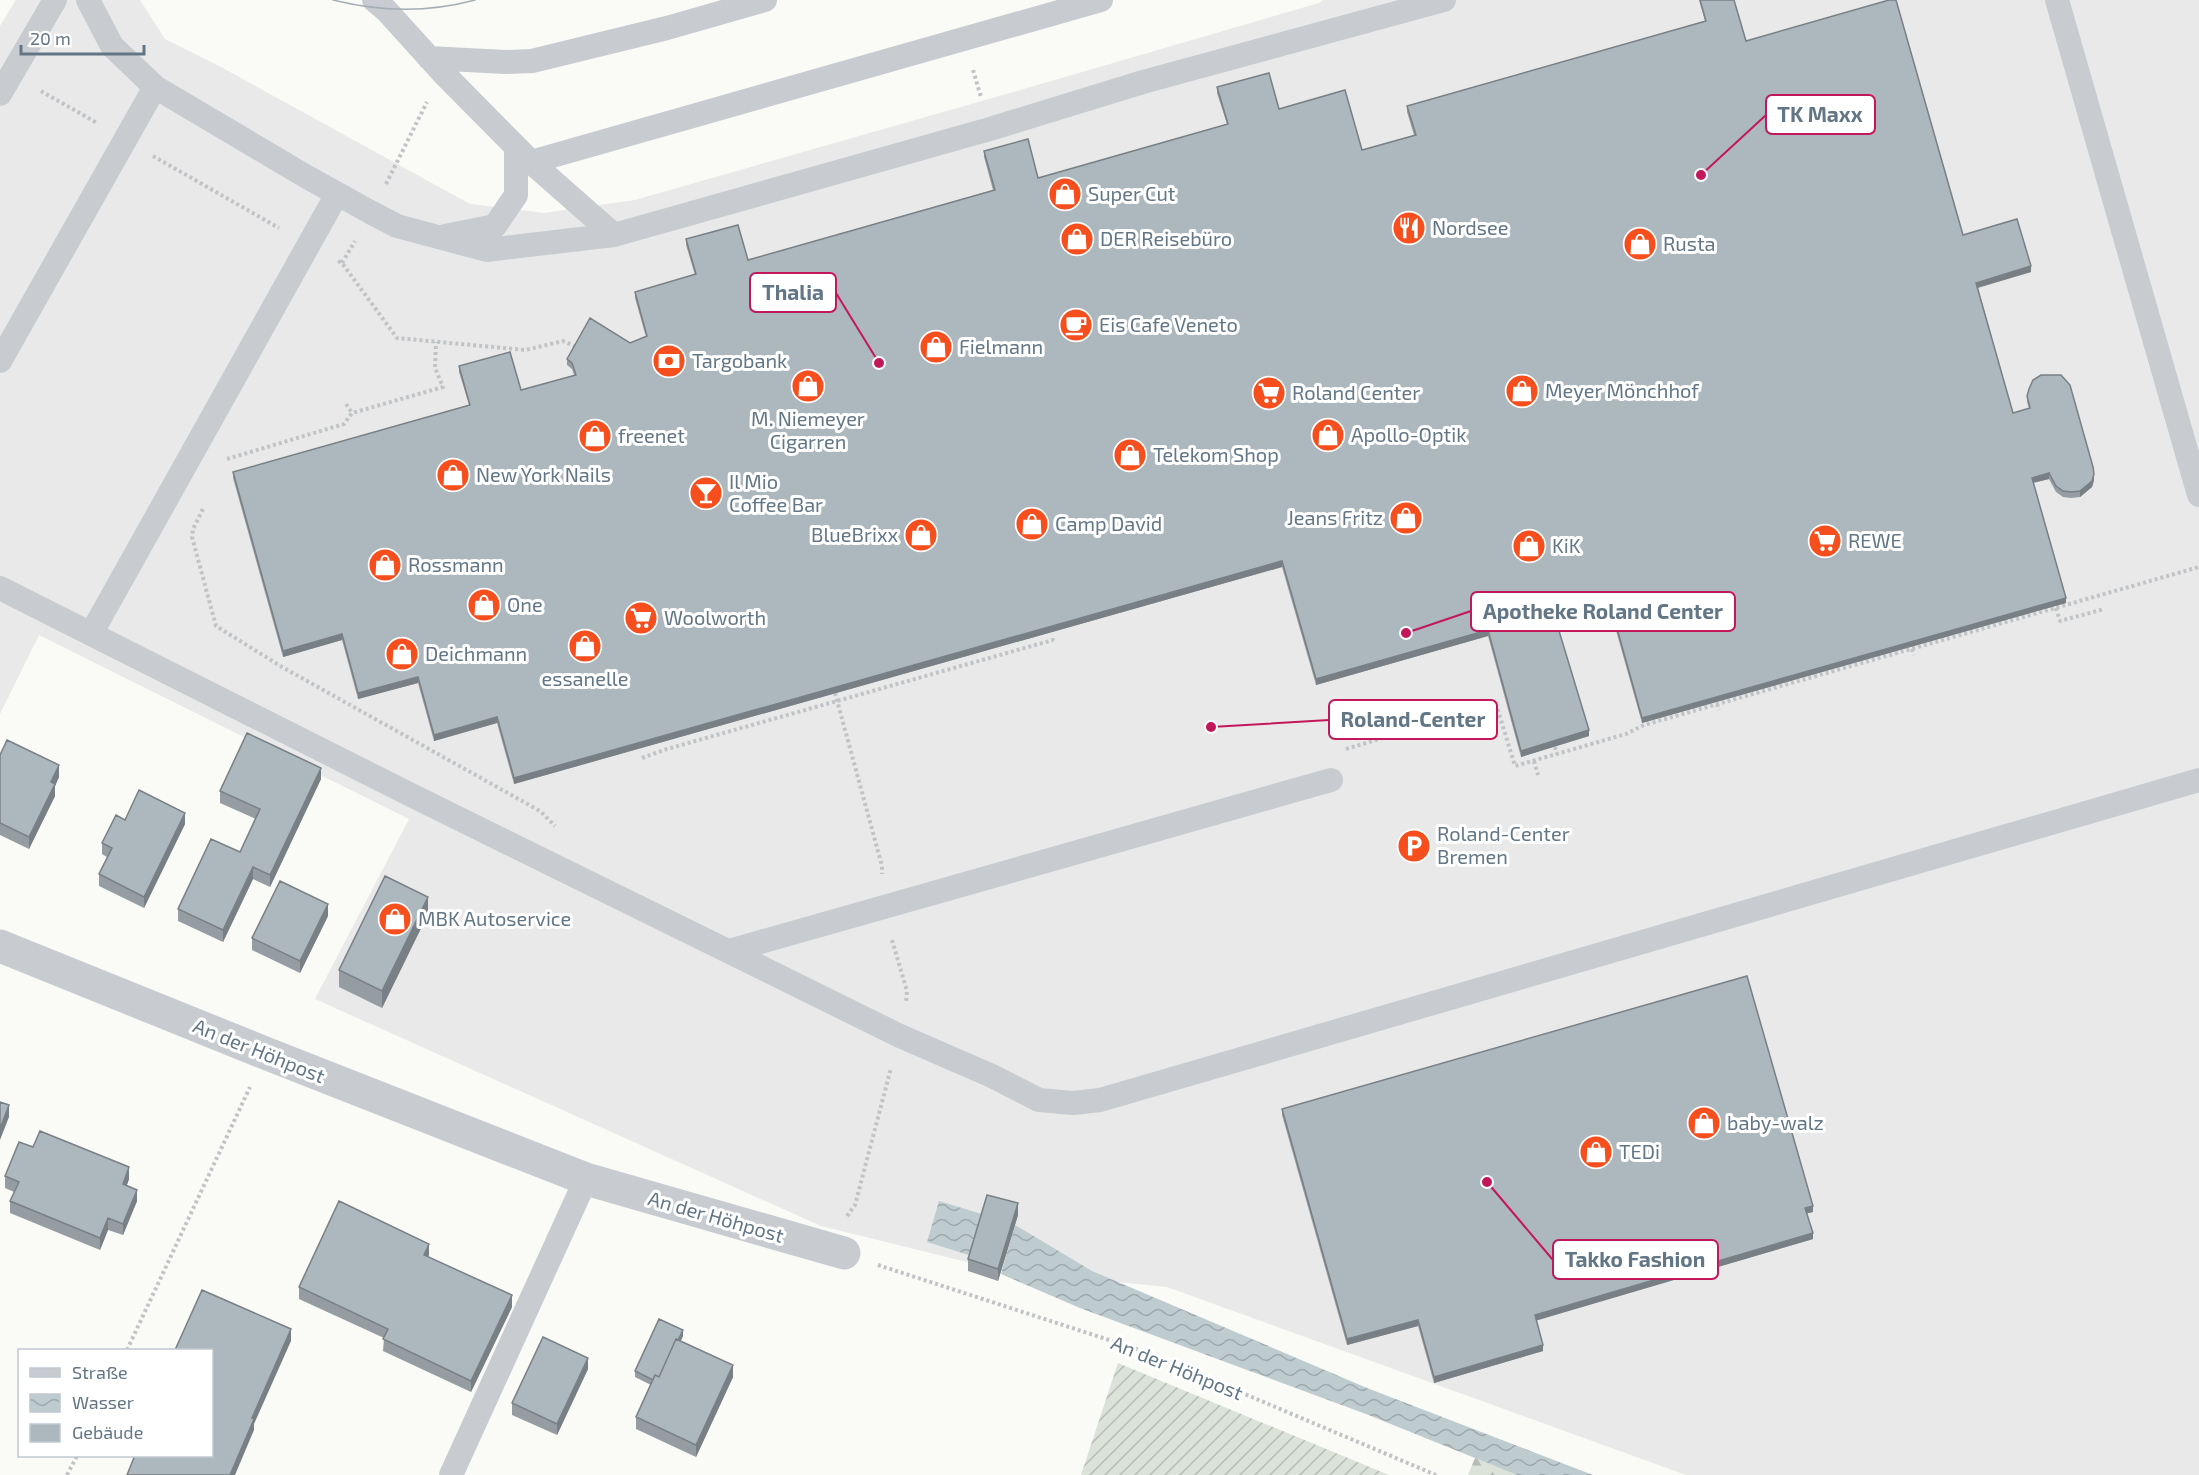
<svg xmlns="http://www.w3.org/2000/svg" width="2199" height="1475" viewBox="0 0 2199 1475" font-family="'Exo 2',sans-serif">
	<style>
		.built { fill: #e8e9e8 }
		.forest { fill: url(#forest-firs) }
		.garden { fill: url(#garden-furrows) }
		.water { fill: url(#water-waves) }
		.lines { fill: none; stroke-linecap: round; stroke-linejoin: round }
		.path { stroke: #c1c4c6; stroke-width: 4; stroke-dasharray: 3 3; stroke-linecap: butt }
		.lane { stroke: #c8ccd0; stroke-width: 24 }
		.street { stroke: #c8ccd0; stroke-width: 33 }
		.tram { stroke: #a5adb4; stroke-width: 1.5 }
		.wall { fill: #959da3 }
		.shaded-wall { fill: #798085 }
		.building { fill: #adb7be; stroke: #798085; stroke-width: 1.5 }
		.labels { text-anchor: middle; stroke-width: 6; stroke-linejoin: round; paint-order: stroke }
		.poi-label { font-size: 20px; fill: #627686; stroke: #fff; text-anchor: start }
		.street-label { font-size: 20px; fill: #627686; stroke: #fff }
		.leader { fill: none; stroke: #c2185b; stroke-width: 2 }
		.callout-dot { fill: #c2185b; stroke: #fff; stroke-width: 2 }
		.callout { fill: #fff; stroke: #c2185b; stroke-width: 2 }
		.callout-label { font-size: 21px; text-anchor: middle; font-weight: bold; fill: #627686 }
	</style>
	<defs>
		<pattern id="forest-firs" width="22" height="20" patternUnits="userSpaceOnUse" patternTransform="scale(1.5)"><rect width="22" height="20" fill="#dbe2d8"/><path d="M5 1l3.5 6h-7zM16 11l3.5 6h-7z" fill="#b5bcb5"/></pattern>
		<pattern id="garden-furrows" width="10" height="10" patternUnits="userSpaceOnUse" patternTransform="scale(1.5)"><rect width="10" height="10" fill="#dbe2d8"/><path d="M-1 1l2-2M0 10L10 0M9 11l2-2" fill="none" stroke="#b5bcb5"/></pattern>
		<pattern id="water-waves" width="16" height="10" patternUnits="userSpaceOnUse" patternTransform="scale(1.5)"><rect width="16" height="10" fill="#becbcf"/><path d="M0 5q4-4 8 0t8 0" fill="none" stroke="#9ea9ae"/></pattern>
	</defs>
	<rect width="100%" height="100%" fill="#fafaf7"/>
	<!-- built -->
	<path class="built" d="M16 0H86L89 13 102 0H140L165 39 219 66 470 204 544 213 635 200 1017 91 1319 3 1323 0H2199V1475H1686L1167 1287 999 1270 821 1226 315 999 409 819 39 635 0 714V26Z"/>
	<!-- forest -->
	<path class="forest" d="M1475 1458 1517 1475H1468Z"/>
	<!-- garden -->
	<path class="garden" d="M1118 1363 1389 1475H1081Z"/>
	<!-- water -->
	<path class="water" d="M939 1201 985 1215 972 1256 927 1242Z
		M1015 1225 1092 1271 1367 1388 1593 1475H1517L1366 1414 1080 1308 1001 1274Z"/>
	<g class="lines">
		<!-- path -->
		<path class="path" d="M973 70 981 97
			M41 91 97 123
			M153 156 279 228
			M386 184 427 102
			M338 261 342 263 397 338 525 350 563 341 577 347
			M342 263 355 241
			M346 404 352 413
			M227 459 344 424 352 413 443 387 435 368 436 342
			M203 509 193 529 192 537 216 626 282 667 540 811 555 826
			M2056 608 2060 621 2104 609
			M1912 649 1914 655
			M835 693 882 866V874
			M1717 704 1719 710
			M1555 747 1557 754
			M1346 749 1496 704 1515 766 1626 734 1644 725 2199 567
			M642 758 667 749 1053 640 1056 642
			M1534 761 1538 775
			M892 940 907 991 906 1002
			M847 1216 855 1205 891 1068
			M878 1265 1143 1351 1436 1475
			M127 1350 250 1087
			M67 1475 77 1456"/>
		<!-- lane -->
		<path class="lane" d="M88 0 112 46 155 87 307 177 372 213 397 226 487 250 614 235 990 129 1143 82 1444 0
			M374 0 386 10 443 73 531 162 614 235
			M2057 0 2199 495
			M429 58 505 62 532 61 667 28 765 0
			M0 94 55 0
			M531 162 1101 0
			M445 236 495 226 516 195V147
			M0 361 155 87
			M0 588 409 794 900 1036 992 1076 1039 1100 1073 1103 1100 1100 2199 780
			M91 634 337 194
			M729 951 1331 780
			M451 1475 586 1179"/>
		<!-- street -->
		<path class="street" d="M0 946 265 1053 586 1179 844 1253"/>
		<!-- tram -->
		<path class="tram" d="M333 0C381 12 427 13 475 0"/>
	</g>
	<!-- wall -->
	<path class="wall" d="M1699 0H1734L1746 41 1963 235 2031 272 1978 288 2013 413 2029 408 2027 402V396L2094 480 2092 487 2080 497 2071 498 2063 497 2056 492 2049 479 2033 483 2066 603 1642 723 1608 602 1555 617 1589 736 1521 757 1488 636 1316 685 1282 567 514 784 497 723 434 741 418 683 358 699 342 640 283 657 233 478V472L469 405 459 372V366L521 390 574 375 572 369 567 365V359L630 343 646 337 635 298V292L695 275 686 245V239L748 260 993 190 984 157V151L1038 178 1227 124 1217 93V87L1279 109 1362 150 1414 135 1407 112V106L1705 21Z
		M0 755 59 777 55 786V796L29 849 0 835Z
		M321 779 270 887 253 879 223 942 178 921V909L240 852 256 819 220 803V791Z
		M125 820 185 824 144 908 99 886V874L107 857 102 854V843Z
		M428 914 382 1008 339 987V970Z
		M328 916 300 973 252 950V938Z
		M1282 1109 1813 1212 1807 1213 1813 1239 1536 1320 1543 1351 1434 1383 1418 1326 1347 1345 1282 1115Z
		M5 1176 129 1179 127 1185 137 1201 123 1235 108 1230 100 1250 10 1213V1201L14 1192 5 1188Z
		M1018 1215 998 1281 968 1271V1259Z
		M429 1255 428 1257 512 1307 471 1392 383 1351 384 1338 299 1299V1287Z
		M683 1336 680 1341 733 1377 696 1457 636 1429V1417L651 1385 635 1377V1371Z
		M588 1369 557 1435 512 1415V1403Z"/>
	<!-- shaded-wall -->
	<path class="shaded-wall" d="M2031 266V272L1976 288V283Z
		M2049 473V479L2032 483V478Z
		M2094 474V480L2092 487 2080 497V491Z
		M1282 561V567L514 784V778Z
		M1608 596V602L1553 617V611Z
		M2066 598V603L1642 723V718Z
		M1488 630V636L1316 685V679Z
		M342 634V640L283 657V651Z
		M418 677V683L358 699V693Z
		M497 717V723L434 741V735Z
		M1589 730V736L1521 757V751Z
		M59 765V777L55 786V796L29 849V837L51 782Z
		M321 768V779L270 887V875Z
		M185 813V824L144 908V897Z
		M253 867V879L223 942V930Z
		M428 897V914L382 1008V991Z
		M328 904V916L300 973V961Z
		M9 1105V1117L0 1140V1129Z
		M129 1167V1179L123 1195V1184Z
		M137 1190V1201L123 1235V1224Z
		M1018 1203V1215L998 1281V1269Z
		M1813 1206V1212L1805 1214V1208Z
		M108 1218V1230L100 1250V1238Z
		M1813 1233V1239L1535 1321V1315Z
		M429 1244V1255L424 1266V1255Z
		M512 1295V1307L471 1392V1381Z
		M1418 1320V1326L1347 1345V1339Z
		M291 1329V1341L254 1424V1430L235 1475H230L252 1418Z
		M683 1330V1336L659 1388Z
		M1543 1345V1351L1434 1383V1377Z
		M588 1358V1369L557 1435V1424Z
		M733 1365V1377L696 1457V1445Z"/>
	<!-- building -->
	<path class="building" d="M1700 0H1734L1746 41 1889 0H1896L1963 235 2017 219 2031 266 1976 283 2013 413 2030 408 2027 396 2029 389 2033 380 2041 375H2061L2070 385 2093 467 2094 474 2092 481 2080 491 2071 492 2063 491 2056 486 2049 473 2032 478 2066 598 1642 718 1608 596 1553 611 1589 730 1521 751 1488 630 1316 679 1282 561 514 778 497 717 434 735 418 677 358 693 342 634 283 651 233 472 470 405 459 366 510 352 521 390 576 375 572 363 567 359 590 318 630 343 647 336 635 292 696 274 686 239 738 225 748 260 995 190 984 151 1028 139 1038 178 1228 124 1217 87 1269 73 1279 109 1345 90 1362 150 1416 135 1407 106 1706 21Z
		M247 733 321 768 270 875 253 867 223 930 178 909 211 839 240 852 260 809 220 791Z
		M7 740 59 765 51 782 55 784 29 837 0 823V755Z
		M139 790 185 813 144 897 99 874 112 848 102 843 116 815 125 820Z
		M385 876 428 897 382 991 339 970Z
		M280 881 328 904 300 961 252 938Z
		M1747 976 1813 1206 1805 1208 1813 1233 1535 1315 1543 1345 1434 1377 1418 1320 1347 1339 1282 1109Z
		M0 1102 9 1105 0 1129Z
		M40 1131 129 1167 123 1184 137 1190 123 1224 108 1218 100 1238 10 1201 19 1182 5 1176 19 1142 33 1147Z
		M987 1195 1018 1203 998 1269 968 1259Z
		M339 1201 429 1244 424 1255 512 1295 471 1381 383 1339 388 1329 299 1287Z
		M202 1290 291 1329 252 1418 254 1419 230 1475H127L135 1455H212V1350H175Z
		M659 1319 683 1330 678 1340 676 1339 659 1377 655 1375 653 1380 635 1371Z
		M543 1337 588 1358 557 1424 512 1403Z
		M676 1339 733 1365 696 1445 636 1417 655 1375 659 1377Z"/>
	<!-- icons -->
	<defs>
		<symbol id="shop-disc" viewBox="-11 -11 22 22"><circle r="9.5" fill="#f64e1c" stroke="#fff"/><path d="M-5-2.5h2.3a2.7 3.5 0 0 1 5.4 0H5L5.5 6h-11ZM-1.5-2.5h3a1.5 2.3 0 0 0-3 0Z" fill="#fff"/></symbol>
		<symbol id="restaurant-disc" viewBox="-11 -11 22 22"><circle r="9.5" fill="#f64e1c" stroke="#fff"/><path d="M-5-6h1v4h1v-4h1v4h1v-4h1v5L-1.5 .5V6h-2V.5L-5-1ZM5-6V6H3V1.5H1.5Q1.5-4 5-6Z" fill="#fff"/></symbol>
		<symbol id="cafe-disc" viewBox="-11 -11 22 22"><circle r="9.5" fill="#f64e1c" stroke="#fff"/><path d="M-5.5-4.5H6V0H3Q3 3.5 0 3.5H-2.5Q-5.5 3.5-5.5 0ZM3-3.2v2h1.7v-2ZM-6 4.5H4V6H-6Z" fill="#fff"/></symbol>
		<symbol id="bank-disc" viewBox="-11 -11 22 22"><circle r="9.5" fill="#f64e1c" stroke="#fff"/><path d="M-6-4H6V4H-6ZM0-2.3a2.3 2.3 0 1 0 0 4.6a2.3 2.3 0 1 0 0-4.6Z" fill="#fff"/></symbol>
		<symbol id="supermarket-disc" viewBox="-11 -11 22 22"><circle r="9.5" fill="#f64e1c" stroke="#fff"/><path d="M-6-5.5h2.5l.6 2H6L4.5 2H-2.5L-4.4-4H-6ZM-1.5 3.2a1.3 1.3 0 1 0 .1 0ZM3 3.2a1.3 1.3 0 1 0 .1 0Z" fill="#fff"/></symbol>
		<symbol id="bar-disc" viewBox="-11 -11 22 22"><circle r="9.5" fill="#f64e1c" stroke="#fff"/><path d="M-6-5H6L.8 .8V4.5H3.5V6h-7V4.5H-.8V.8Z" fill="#fff"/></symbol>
		<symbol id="parking-disc" viewBox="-11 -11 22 22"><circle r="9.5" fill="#f64e1c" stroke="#fff"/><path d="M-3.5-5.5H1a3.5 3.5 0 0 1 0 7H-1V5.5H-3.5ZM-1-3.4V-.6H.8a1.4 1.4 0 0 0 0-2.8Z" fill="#fff"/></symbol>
	</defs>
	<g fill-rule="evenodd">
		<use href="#shop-disc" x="1046" y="175" width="38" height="38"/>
		<use href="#restaurant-disc" x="1390" y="209" width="38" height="38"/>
		<use href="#shop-disc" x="1058" y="220" width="38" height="38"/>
		<use href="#shop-disc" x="1621" y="225" width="38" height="38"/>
		<use href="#cafe-disc" x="1057" y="306" width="38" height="38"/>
		<use href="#shop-disc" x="917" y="328" width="38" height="38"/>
		<use href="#bank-disc" x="650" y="342" width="38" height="38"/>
		<use href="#shop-disc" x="789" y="367" width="38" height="38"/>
		<use href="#shop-disc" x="1503" y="372" width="38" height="38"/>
		<use href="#supermarket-disc" x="1250" y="374" width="38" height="38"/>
		<use href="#shop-disc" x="1309" y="416" width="38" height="38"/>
		<use href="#shop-disc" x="576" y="417" width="38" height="38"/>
		<use href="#shop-disc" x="1111" y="436" width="38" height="38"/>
		<use href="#shop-disc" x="434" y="456" width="38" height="38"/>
		<use href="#bar-disc" x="687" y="474" width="38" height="38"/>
		<use href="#shop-disc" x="1387" y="499" width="38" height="38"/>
		<use href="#shop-disc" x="1013" y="505" width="38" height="38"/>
		<use href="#shop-disc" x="902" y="516" width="38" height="38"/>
		<use href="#supermarket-disc" x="1806" y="522" width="38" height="38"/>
		<use href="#shop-disc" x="1510" y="527" width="38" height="38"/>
		<use href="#shop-disc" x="366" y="546" width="38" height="38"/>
		<use href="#shop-disc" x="465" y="586" width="38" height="38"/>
		<use href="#supermarket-disc" x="622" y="599" width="38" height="38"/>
		<use href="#shop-disc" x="566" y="627" width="38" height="38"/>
		<use href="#shop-disc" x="383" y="635" width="38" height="38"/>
		<use href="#parking-disc" x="1395" y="827" width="38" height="38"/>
		<use href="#shop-disc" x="376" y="900" width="38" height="38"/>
		<use href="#shop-disc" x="1685" y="1104" width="38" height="38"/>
		<use href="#shop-disc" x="1577" y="1133" width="38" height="38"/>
	</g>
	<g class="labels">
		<!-- poi labels -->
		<g class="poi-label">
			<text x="1088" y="201">Super Cut</text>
			<text x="1432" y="235">Nordsee</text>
			<text x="1100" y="246">DER Reisebüro</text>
			<text x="1663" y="251">Rusta</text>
			<text x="1099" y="332">Eis Cafe Veneto</text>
			<text x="959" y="354">Fielmann</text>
			<text x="692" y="368">Targobank</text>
			<text x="1545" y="398">Meyer Mönchhof</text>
			<text x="1292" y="400">Roland Center</text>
			<text x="808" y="426" text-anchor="middle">M. Niemeyer<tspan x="808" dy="23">Cigarren</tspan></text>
			<text x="1351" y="442">Apollo-Optik</text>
			<text x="618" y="443">freenet</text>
			<text x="1153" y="462">Telekom Shop</text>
			<text x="476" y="482">New York Nails</text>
			<text x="729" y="489">Il Mio<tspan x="729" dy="23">Coffee Bar</tspan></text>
			<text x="1383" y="525" text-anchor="end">Jeans Fritz</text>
			<text x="1055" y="531">Camp David</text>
			<text x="898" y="542" text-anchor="end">BlueBrixx</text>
			<text x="1848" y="548">REWE</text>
			<text x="1552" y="553">KiK</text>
			<text x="408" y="572">Rossmann</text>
			<text x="507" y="612">One</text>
			<text x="664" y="625">Woolworth</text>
			<text x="425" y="661">Deichmann</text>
			<text x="585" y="686" text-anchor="middle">essanelle</text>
			<text x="1437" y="841">Roland-Center<tspan x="1437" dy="23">Bremen</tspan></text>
			<text x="418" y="926">MBK Autoservice</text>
			<text x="1727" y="1130">baby-walz</text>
			<text x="1619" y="1159">TEDi</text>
		</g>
		<!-- street labels -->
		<g class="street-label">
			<text transform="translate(259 1051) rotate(22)" y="7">An der Höhpost</text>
			<text transform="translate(716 1217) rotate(16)" y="7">An der Höhpost</text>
			<text transform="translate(1177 1368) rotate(22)" y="7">An der Höhpost</text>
		</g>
	</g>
	<!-- callouts -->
	<path class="leader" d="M1701 175L1766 115M879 363L836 293M1406 633L1471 611M1211 727L1329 720M1487 1182L1553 1260"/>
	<g class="callout-dot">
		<circle cx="1701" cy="175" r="6"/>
		<circle cx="879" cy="363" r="6"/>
		<circle cx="1406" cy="633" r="6"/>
		<circle cx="1211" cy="727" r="6"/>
		<circle cx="1487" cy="1182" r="6"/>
	</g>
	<g class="callout">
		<rect x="1766" y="95" width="109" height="39" rx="6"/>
		<rect x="750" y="273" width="86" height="39" rx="6"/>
		<rect x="1471" y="592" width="264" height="39" rx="6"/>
		<rect x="1329" y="700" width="168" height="39" rx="6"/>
		<rect x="1553" y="1240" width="165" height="39" rx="6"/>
	</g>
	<g class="callout-label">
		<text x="1820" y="122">TK Maxx</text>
		<text x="793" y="300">Thalia</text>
		<text x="1603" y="619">Apotheke Roland Center</text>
		<text x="1413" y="727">Roland-Center</text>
		<text x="1635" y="1267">Takko Fashion</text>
	</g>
	<!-- legend -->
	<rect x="18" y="1349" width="195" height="108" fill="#ffffff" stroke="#c0c8cf" stroke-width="1.5"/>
	<rect x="30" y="1368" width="30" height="9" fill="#c8ccd0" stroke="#c0c8cf" stroke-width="1.5"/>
	<text x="72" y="1379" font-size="18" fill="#627686">Straße</text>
	<rect x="30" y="1394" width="30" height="18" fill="url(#water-waves)" stroke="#c0c8cf" stroke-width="1.5"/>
	<text x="72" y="1409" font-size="18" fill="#627686">Wasser</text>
	<rect x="30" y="1424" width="30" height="18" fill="#adb7be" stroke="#c0c8cf" stroke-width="1.5"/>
	<text x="72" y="1439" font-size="18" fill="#627686">Gebäude</text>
	<!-- scale -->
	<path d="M21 45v9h123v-9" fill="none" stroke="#627686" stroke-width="3"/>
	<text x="30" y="45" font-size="18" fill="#627686" stroke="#ffffff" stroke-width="4.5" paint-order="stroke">20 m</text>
</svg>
